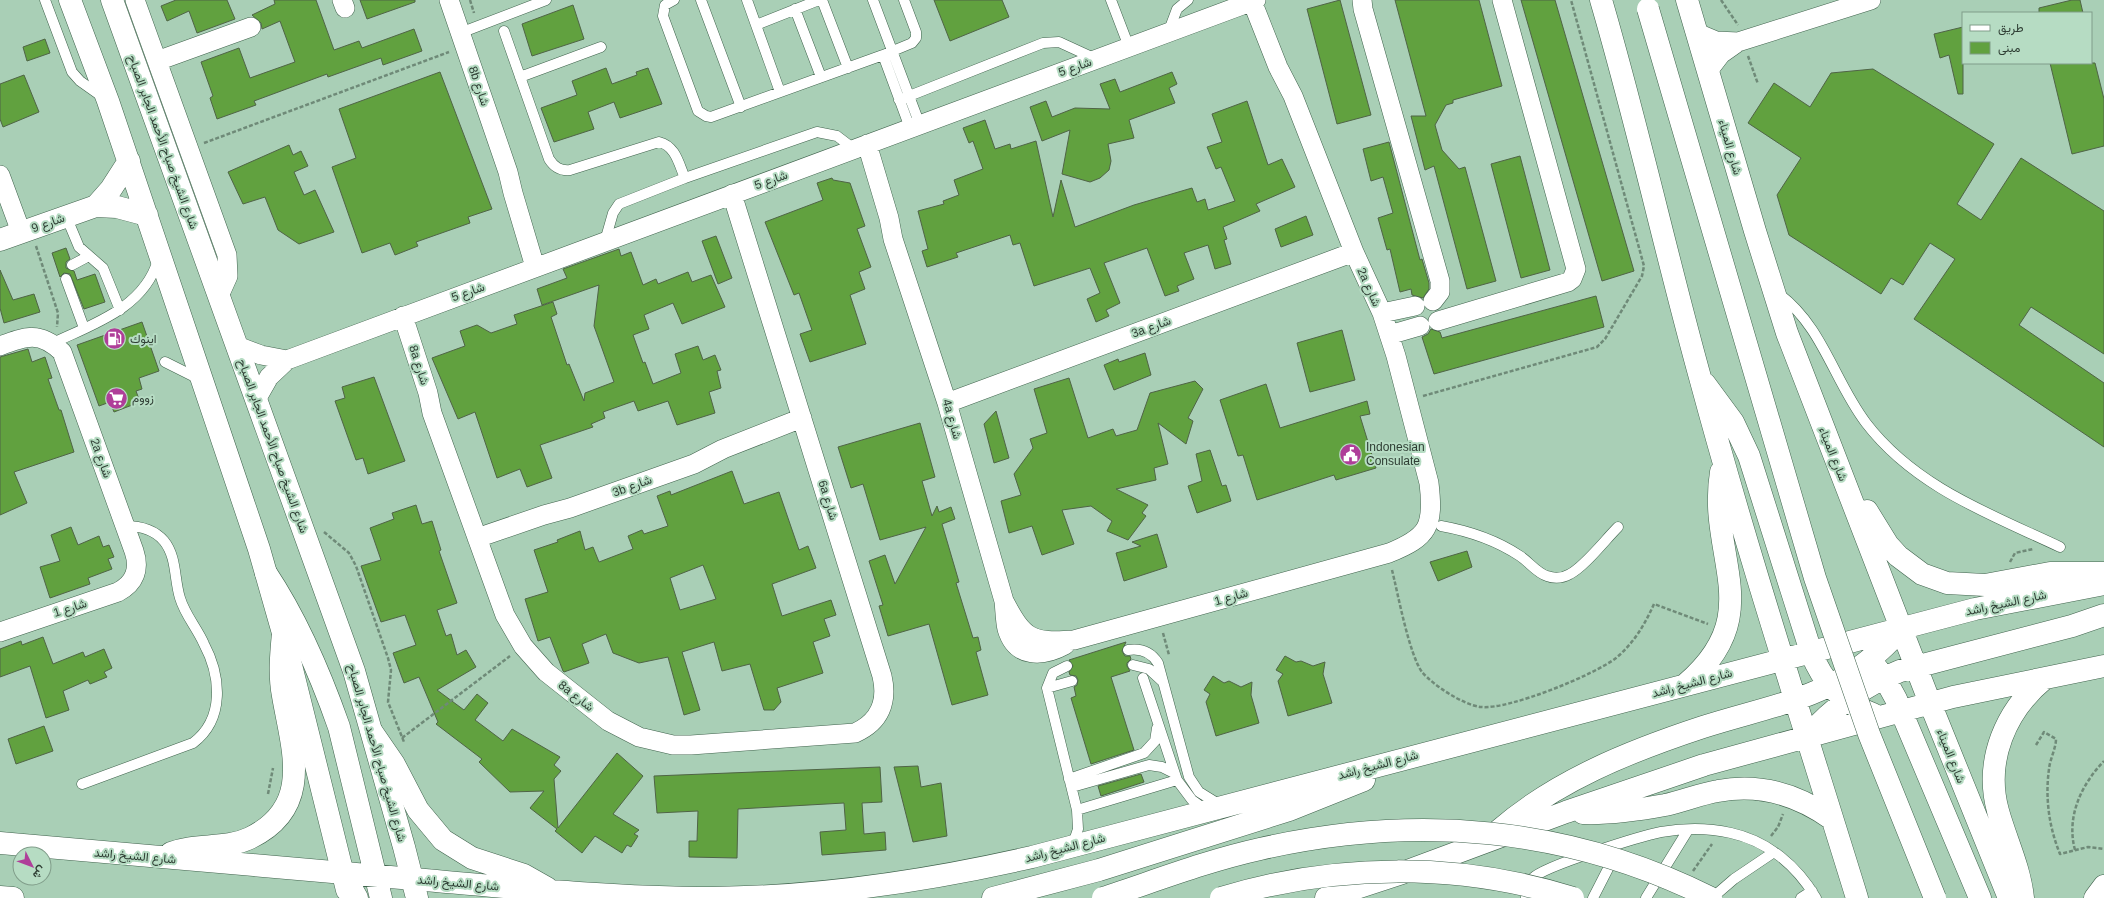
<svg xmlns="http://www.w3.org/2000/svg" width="2104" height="898" viewBox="0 0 2104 898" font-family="Helvetica,Vazirmatn,sans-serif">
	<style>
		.building { fill: #61a13f; stroke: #4f6446; fill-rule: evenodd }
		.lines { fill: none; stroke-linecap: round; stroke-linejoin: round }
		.lane-casing { stroke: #40634d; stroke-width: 11 }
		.street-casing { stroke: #40634d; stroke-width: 20 }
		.secondary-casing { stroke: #40634d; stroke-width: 23 }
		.primary-casing { stroke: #40634d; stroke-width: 23 }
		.path { stroke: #6f8a78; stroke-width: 2.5; stroke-dasharray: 4 2; stroke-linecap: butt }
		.lane { stroke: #fff; stroke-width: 10 }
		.street { stroke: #fff; stroke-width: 19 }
		.secondary { stroke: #fff; stroke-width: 22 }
		.primary { stroke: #fff; stroke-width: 22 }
		.primary-bridge-casing { stroke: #40634d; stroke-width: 23; stroke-linecap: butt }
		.highway-bridge-casing { stroke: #40634d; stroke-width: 23; stroke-linecap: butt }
		.primary-bridge { stroke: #fff; stroke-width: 22 }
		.highway-bridge { stroke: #fff; stroke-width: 22 }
		.labels { text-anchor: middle; stroke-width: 4; stroke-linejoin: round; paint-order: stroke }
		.street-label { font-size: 12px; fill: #2f3e34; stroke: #b6dcc3 }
		.poi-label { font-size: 12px; fill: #2f3e34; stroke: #b6dcc3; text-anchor: start }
	</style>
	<rect width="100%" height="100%" fill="#a9cfb6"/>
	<!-- building -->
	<path class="building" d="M176 0H227L235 19 197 33 189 11 167 21 161 6Z
		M274 0H316L334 50 359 41 362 48 414 29 422 51 383 65 381 58 328 77 327 74 254 101 256 105 217 119 210 98 213 96 201 62 239 48 250 78 295 62 280 21 262 29 261 23 252 15 275 4Z
		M360 0H415V2L367 19Z
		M934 0H1002L1009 17 950 41Z
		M1340 0 1371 115 1337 124 1307 9Z
		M1395 0H1479L1502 86 1453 100V103L1446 105 1435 125 1442 150 1459 169 1465 167 1496 281 1467 289 1434 166 1425 170 1411 116H1426Z
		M1521 0H1555L1634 271 1602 281Z
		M2072 0H2080L2083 13H2039V8Z
		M573 5 584 39 532 56 522 24Z
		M1963 27V94H1958L1949 55 1940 58 1934 34Z
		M45 39 50 53 27 61 23 47Z
		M2050 63H2095L2104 99V146L2072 154Z
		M606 68 612 84 637 75 636 72 648 68 662 104 620 118 614 102 588 112 594 129 554 142 541 108 577 95 572 81Z
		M1873 69 1994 144 1957 204 1981 220 2021 158 2104 211V354L2031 307 2019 325 2104 383V447L1914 319 1955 259 1930 243 1903 285 1891 278 1881 294 1789 235 1777 195 1801 158 1748 123 1774 83 1810 107 1831 73Z
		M440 72 492 209 468 217 470 223 416 242 418 246 395 255 390 243 362 253 332 167 356 158 339 109Z
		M1172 72 1177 84 1169 88 1175 103 1129 120 1134 138 1108 144 1111 161 1109 170 1100 178 1090 182 1062 174 1070 130 1042 141 1030 107 1046 101 1052 117 1075 108 1110 109 1100 84 1115 79 1120 92Z
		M24 75 39 112 3 127 0 119V84Z
		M1247 101 1268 165 1282 159 1295 187 1256 204 1260 211 1223 227 1227 239 1224 240 1231 264 1215 269 1208 245 1184 253 1194 279 1177 286 1179 291 1165 296 1147 248 1104 263 1120 303 1106 310 1109 316 1096 322 1087 299 1100 293 1090 268 1034 286 1020 243 1013 245 1010 235 956 253 958 257 927 267 922 251 928 249 918 211 944 204 943 201 959 195 954 180 983 169 973 141 969 143 963 128 985 120 995 149 1010 144 1011 149 1036 141 1053 217 1061 180 1075 227 1134 205 1192 188 1197 202 1205 199 1208 210 1235 201 1221 167 1216 169 1207 147 1222 142 1212 114Z
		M1389 142 1420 260 1422 259 1429 283V289L1423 298 1412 295 1411 289 1400 292 1390 249 1387 250 1378 218 1393 213 1383 177 1371 181 1363 149Z
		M289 145 293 155 301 151 308 166 294 172 304 195 315 190 334 232 299 244 278 230 265 197 243 204 228 172Z
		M1520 156 1550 270 1521 278 1491 164Z
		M832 178 833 180 850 183 865 226 857 229 871 267 859 272 865 289 850 295 866 344 810 362 800 334 812 330 799 293 794 295 765 222 823 200 817 183Z
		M1306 216 1313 235 1281 247 1275 229Z
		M716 236 732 278 718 284 702 241Z
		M66 248 70 259 66 262V268L74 271 77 280 95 274 105 302 84 309 70 274 64 273 60 277 52 253Z
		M619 249 621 256 631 252 643 285 656 279 658 284 688 272 692 282 711 275 725 307 682 324 673 303 644 315 649 329 633 335 643 363 645 362 653 384 681 373 675 354 698 346 703 360 715 355 721 370 717 371 721 388 709 392 715 413 677 425 668 401 638 411 634 401 603 412 605 418 591 424 593 427 540 445 552 478 527 487 520 469 497 478 475 412 458 419 432 358 465 346 460 331 477 325 491 333 517 324 514 315 553 302 557 314 551 317 567 365 569 364 584 401 585 393 614 382 594 326 599 285 542 305 537 289 567 278 563 269Z
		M0 270 13 300 34 294 40 312 4 323 0 308Z
		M1596 296 1604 327 1434 374 1422 337 1428 334 1431 329 1440 332 1442 338Z
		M142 322 159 371 139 378 142 389 136 391 140 402 114 412 110 402 99 406 77 345Z
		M1342 330 1355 380 1310 392 1297 343Z
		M28 349 32 362 45 357 52 378 48 379 59 410H61L74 452 14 472 27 503 0 515V357Z
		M1145 353 1151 375 1114 390 1104 365 1118 359 1119 362Z
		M374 377 405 461 368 474 363 458 356 460 335 401 345 398 342 387Z
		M1069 378 1088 438 1113 429 1116 436 1137 430 1150 393 1195 381 1203 389 1188 418 1193 421 1186 444 1158 423 1168 464 1154 468 1156 480 1116 489 1148 505 1142 513 1146 516 1128 540 1107 531 1112 521 1091 506 1062 510 1074 544 1042 555 1032 526 1009 533 1001 501 1021 495 1014 474 1033 448 1030 439 1047 433 1034 389Z
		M1266 384 1280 428 1367 401 1370 414 1360 416 1376 468 1336 480 1334 475 1257 500 1243 455 1238 456 1220 400Z
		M996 411 1009 458 994 463 984 424Z
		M920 423 935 477 922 481 932 516 937 506 939 512 951 507 955 519 942 524 959 582 956 583 973 638 978 637 981 650 976 652 988 695 952 705 929 624 888 636 879 606 883 605 869 561 885 555 895 584 926 527 880 540 863 484 851 488 838 447Z
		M1210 450 1222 486 1226 485 1231 501 1197 513 1188 486 1202 481 1196 454Z
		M732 471 744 504 779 492 799 550 808 546 816 568 772 584 782 616 831 600 836 615 824 619 830 636 813 642 823 673 777 688 781 702 774 710H764L750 664 722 671 714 642 682 652 700 710 684 715 668 657 639 663 613 653 606 634 582 644 589 663 564 672 563 671 550 637 538 641 525 599 548 592 534 550 558 542 557 540 580 531 585 550 593 547 599 562 633 549 628 536 642 530 644 534 668 526 657 496 670 491 671 495ZM703 565 716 599 680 610 670 578Z
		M416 505 422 524 432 521 441 550 439 551 457 603 437 610 446 636 451 634 457 655 466 650 476 667 437 690 464 710 477 694 488 703 475 720 503 741 512 729 560 757 554 765 561 771 554 779 558 828 617 753 643 776 613 814 639 830 634 834 638 836 631 847 627 845 622 853 595 836 582 853 555 831 557 829 530 808 544 791 510 792 479 762 482 759 436 724 438 722 419 677 404 683 393 653 416 645 405 615 381 622 361 566 381 560 370 528 394 519 392 513Z
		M71 527 78 545 99 536 103 547 109 545 114 557 108 559 112 569 88 578 90 584 50 598 40 567 60 561 51 535Z
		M1157 534 1167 567 1124 581 1116 553 1141 546 1132 542Z
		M1467 551 1472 567 1438 581 1430 562Z
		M43 637 53 664 83 652 85 657 104 649 112 668 104 672 107 677 90 684 88 680 63 691 69 710 46 718 30 666 0 677V649L21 641 22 645Z
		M1126 642 1122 651 1125 656H1130L1131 659 1127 663V666L1130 671 1111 677 1134 750 1091 764 1071 698 1076 696 1074 687 1077 685 1078 680 1076 676 1070 675 1069 672 1073 666 1069 660Z
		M1285 656 1296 662 1301 661 1313 666 1325 662 1323 674 1332 703 1288 716 1278 681 1283 674 1276 670Z
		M1213 676 1224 683 1229 681 1241 687 1252 682 1251 695 1259 723 1216 736 1206 702 1210 694 1204 690Z
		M44 726 53 751 16 764 8 739Z
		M918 766 921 787 941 783 947 836 913 842 894 767Z
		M880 767 882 802 862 803 864 834 885 832 886 850 822 855 820 832 846 830 844 803 738 809 737 858 689 857V841H697L698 811 657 813 654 776Z
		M1141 774 1144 782 1101 796 1098 786Z"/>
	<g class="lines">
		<defs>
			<path id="lane" d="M45 0 72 72 80 81 104 98
				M674 0 665 5 663 16 698 111 706 116 711 117 883 55 912 43 916 38V32L904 0
				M701 0 741 107
				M747 0 780 92
				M822 0 848 68
				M873 0 920 125
				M1111 0 1129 47
				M795 9 821 77
				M756 25 819 0
				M504 31 549 159C554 167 560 171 570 170L659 142C676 146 679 165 685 178
				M460 33 546 0
				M1168 33 1177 9 1188 0
				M883 55 910 128
				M520 77 601 47
				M899 100 1043 43 1059 42 1096 59
				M66 216 79 247 103 268 120 310
				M605 241 613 213 619 204 685 178 817 132 837 136 854 149
				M72 265 89 256
				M66 279 84 328
				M1779 294C1823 327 1834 381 1866 423 1915 487 1990 514 2060 547
				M53 343C93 324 144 308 158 260
				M165 362 199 379
				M1441 526C1469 531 1496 540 1520 556 1529 562 1537 573 1547 576 1555 579 1563 578 1570 574 1585 566 1605 540 1618 527
				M1128 650C1141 648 1151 652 1158 663L1189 777 1199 792 1220 805
				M1133 665 1149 669 1162 681
				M1067 666 1053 673 1047 688 1077 810 1078 829 1072 847
				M1143 678 1177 780 1192 800 1206 810
				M1047 688 1072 681
				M1069 779 1144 753 1155 741 1157 728
				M82 784 193 743C225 719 221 676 204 644 197 628 185 615 180 598 174 579 177 557 164 541 154 529 140 526 125 526
				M1072 787 1149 765 1162 767 1174 773
				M1077 810 1177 780
				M1526 898C1526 891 1528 884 1533 878 1544 866 1641 836 1661 832 1684 828 1709 828 1731 833 1768 841 1797 866 1816 898
				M1593 898 1614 857
				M1646 898 1688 830
				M1712 898 1734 879 1774 852
				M1801 898 1812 891"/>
			<path id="street" d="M135 0 227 255 228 276 219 296
				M342 0 345 8
				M449 0 508 172 513 193 535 267
				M1362 0 1363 9 1440 281V292L1433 301
				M1697 33 1716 41 1738 42 1871 0
				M157 61 251 27
				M1708 71 1721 54 1738 42
				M867 144 889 218 893 239 947 403 1004 601C1005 610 1005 620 1007 629 1016 659 1043 657 1065 645
				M0 175 21 232
				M1382 313 1415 306
				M403 316 428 393 432 413 505 615 523 646 546 672 608 721 639 737 673 745H691L855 733C880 722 888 702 882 676L732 194
				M1438 321 1568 282 1572 279 1576 269 1502 0
				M1389 335 1420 326
				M0 346C26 336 40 331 62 352L134 551C140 569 135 583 118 592L0 632
				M237 346 261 355 287 360
				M257 398 269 377 287 360 1256 0
				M947 403 1354 252
				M477 538 544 515 570 508 694 464 723 449 802 418
				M1004 601C1024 639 1031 643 1074 640L1389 553C1429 537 1434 526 1429 483L1396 356 1382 313 1354 252 1293 96 1278 67 1252 1"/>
			<path id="secondary" d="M70 0 108 101 259 549 283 633 347 890
				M112 0 354 671 404 847 417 898
				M96 206 111 189 129 161
				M0 240 96 206 117 207 147 215"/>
			<path id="primary" d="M1601 0C1638 126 1666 255 1701 381 1748 555 1804 726 1857 898
				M1687 0 1755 231 1787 333 1930 703 2009 898
				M1705 384 1733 422 1749 456 1811 652C1822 682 1842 703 1873 714
				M1867 511 1888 545 1898 556 1922 574 1947 583 1985 585 2050 573H2104
				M266 573C298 621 320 673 339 727L381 898
				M1875 666 1884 677 1896 699 1980 898
				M1686 684C1769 613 1707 557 1721 472
				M372 732 394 764 418 810 443 840 472 858 524 875 547 888
				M1808 736C1834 706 1863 686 1900 671L2072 626 2104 615
				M1583 813C1610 814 1638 810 1665 805 1683 801 1700 794 1718 791 1759 783 1798 795 1832 819
				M1497 832C1555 781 1630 751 1703 727 1785 701 1841 698 1902 628
				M0 843C130 855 260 866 390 877 497 886 604 898 712 898 820 897 927 881 1032 857L1975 609 2104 584
				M171 853C196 843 225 850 250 838 314 807 292 749 283 696 279 675 281 654 283 633
				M343 873 357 898
				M0 897 13 898
				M993 898 1099 870 1289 810 1364 780
				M1326 898 1402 873 1566 812 1704 765 1953 697 2104 666
				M2023 898C2020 868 2006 840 1998 811 1984 760 2006 710 2045 678
				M2095 898 2104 886"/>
		</defs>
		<!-- lane casing -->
		<use href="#lane" class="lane-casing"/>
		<!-- street casing -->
		<use href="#street" class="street-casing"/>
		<!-- secondary casing -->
		<use href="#secondary" class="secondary-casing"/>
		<!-- primary casing -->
		<use href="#primary" class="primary-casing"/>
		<!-- path -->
		<path class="path" d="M470 0 474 13
			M1721 0 1738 25
			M1748 56 1758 84
			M204 143 449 52
			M36 246 58 313 57 327
			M1423 396 1597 347 1605 339 1642 276 1644 266 1571 0
			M324 532 349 553 356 566 388 658 391 670 388 702 404 742
			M2010 562 2015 553 2033 549
			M1392 570C1398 594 1409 654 1422 672 1433 685 1463 705 1481 707 1509 710 1594 675 1616 658 1634 643 1645 624 1654 604L1708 624
			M1163 633 1169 655
			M402 738 510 656
			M2036 745 2044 732 2056 739C2056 748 2050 759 2049 769 2045 798 2049 827 2060 854L2088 847 2104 849
			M268 794 273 768
			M1771 836 1778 827 1783 814
			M2075 850C2066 817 2081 785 2104 761
			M1693 871 1712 844"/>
		<!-- lane -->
		<use href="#lane" class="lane"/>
		<!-- street -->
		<use href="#street" class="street"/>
		<!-- secondary -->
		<use href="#secondary" class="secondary"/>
		<!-- primary -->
		<use href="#primary" class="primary"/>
		<defs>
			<path id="primary-bridge" d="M1648 9 1815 578 1869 734 1935 898
				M1103 898C1155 881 1206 861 1260 849 1414 814 1568 826 1711 898"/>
			<path id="highway-bridge" d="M1221 898C1335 863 1459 862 1573 898"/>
		</defs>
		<!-- primary-bridge casing -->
		<use href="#primary-bridge" class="primary-bridge-casing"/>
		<!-- highway-bridge casing -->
		<use href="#highway-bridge" class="highway-bridge-casing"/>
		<!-- primary-bridge -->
		<use href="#primary-bridge" class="primary-bridge"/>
		<!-- highway-bridge -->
		<use href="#highway-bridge" class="highway-bridge"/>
	</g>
	<!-- icons -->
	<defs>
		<symbol id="fuel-disc" viewBox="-11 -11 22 22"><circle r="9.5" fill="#af3e99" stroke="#b6dcc3"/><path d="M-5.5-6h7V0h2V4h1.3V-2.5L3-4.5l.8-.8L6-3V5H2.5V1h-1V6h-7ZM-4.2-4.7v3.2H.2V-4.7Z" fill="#fff"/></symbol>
		<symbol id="supermarket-disc" viewBox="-11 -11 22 22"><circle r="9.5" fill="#af3e99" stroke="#b6dcc3"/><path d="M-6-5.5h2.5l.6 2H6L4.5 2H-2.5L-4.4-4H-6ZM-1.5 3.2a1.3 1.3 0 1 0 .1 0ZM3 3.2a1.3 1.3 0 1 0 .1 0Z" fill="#fff"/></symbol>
		<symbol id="civic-disc" viewBox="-11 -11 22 22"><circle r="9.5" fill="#af3e99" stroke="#b6dcc3"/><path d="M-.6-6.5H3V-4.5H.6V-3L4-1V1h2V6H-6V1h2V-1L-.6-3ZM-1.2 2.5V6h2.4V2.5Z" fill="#fff"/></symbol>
	</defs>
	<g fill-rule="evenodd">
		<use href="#fuel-disc" x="102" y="326" width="25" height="25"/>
		<use href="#supermarket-disc" x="104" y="386" width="25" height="25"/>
		<use href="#civic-disc" x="1338" y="442" width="25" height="25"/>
	</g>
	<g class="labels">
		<!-- street labels -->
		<g class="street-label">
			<text transform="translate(1075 67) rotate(-20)" y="4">شارع 5</text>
			<text transform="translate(479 86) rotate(71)" y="4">8b شارع</text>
			<text transform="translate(163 142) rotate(70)" y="4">شارع الشيخ صباح الأحمد الجابر الصباح</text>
			<text transform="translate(1730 147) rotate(74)" y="4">شارع الميناء</text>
			<text transform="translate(771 180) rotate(-20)" y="4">شارع 5</text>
			<text transform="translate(48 223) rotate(-20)" y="4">شارع 9</text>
			<text transform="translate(1369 287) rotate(66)" y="4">2a شارع</text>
			<text transform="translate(468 292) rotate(-20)" y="4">شارع 5</text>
			<text transform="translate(1151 327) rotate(-20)" y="4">3a شارع</text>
			<text transform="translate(419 365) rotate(72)" y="4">8a شارع</text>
			<text transform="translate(952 419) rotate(74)" y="4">4a شارع</text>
			<text transform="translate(273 446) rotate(70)" y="4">شارع الشيخ صباح الأحمد الجابر الصباح</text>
			<text transform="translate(1833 454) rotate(68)" y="4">شارع الميناء</text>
			<text transform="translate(101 458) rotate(70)" y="4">2a شارع</text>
			<text transform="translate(632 486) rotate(-20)" y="4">3b شارع</text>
			<text transform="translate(828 500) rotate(73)" y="4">6a شارع</text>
			<text transform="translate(1231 597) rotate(-16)" y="4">شارع 1</text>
			<text transform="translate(2006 603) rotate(-12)" y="4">شارع الشيخ راشد</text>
			<text transform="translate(70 608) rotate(-18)" y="4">شارع 1</text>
			<text transform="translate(1692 683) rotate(-15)" y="4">شارع الشيخ راشد</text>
			<text transform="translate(576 696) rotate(38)" y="4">8a شارع</text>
			<text transform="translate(377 753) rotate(74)" y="4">شارع الشيخ صباح الأحمد الجابر الصباح</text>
			<text transform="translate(1951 756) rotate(68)" y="4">شارع الميناء</text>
			<text transform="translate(1378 765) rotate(-15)" y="4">شارع الشيخ راشد</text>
			<text transform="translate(1065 848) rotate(-15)" y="4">شارع الشيخ راشد</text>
			<text transform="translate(135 856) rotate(5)" y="4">شارع الشيخ راشد</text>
			<text transform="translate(458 883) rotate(5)" y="4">شارع الشيخ راشد</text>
		</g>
		<!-- poi labels -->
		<g class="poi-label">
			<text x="130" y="343">اينوك</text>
			<text x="132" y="402">زووم</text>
			<text x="1366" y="451">Indonesian<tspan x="1366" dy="14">Consulate</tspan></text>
		</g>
	</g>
	<!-- legend -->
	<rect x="1962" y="12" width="130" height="52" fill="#b6dcc3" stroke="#809d8a"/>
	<rect x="1970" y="25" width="20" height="6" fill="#ffffff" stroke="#809d8a"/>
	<text x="1998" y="32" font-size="12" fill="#2f3e34">طريق</text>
	<rect x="1970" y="42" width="20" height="12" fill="#61a13f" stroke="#809d8a"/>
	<text x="1998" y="52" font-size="12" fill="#2f3e34">مبنى</text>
	<!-- north arrow -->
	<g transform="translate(32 866) rotate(132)"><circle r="19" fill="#b6dcc3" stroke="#809d8a"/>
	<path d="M0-3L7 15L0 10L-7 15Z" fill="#af3e99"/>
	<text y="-6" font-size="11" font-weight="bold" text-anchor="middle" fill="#2f3e34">ش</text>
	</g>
</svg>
